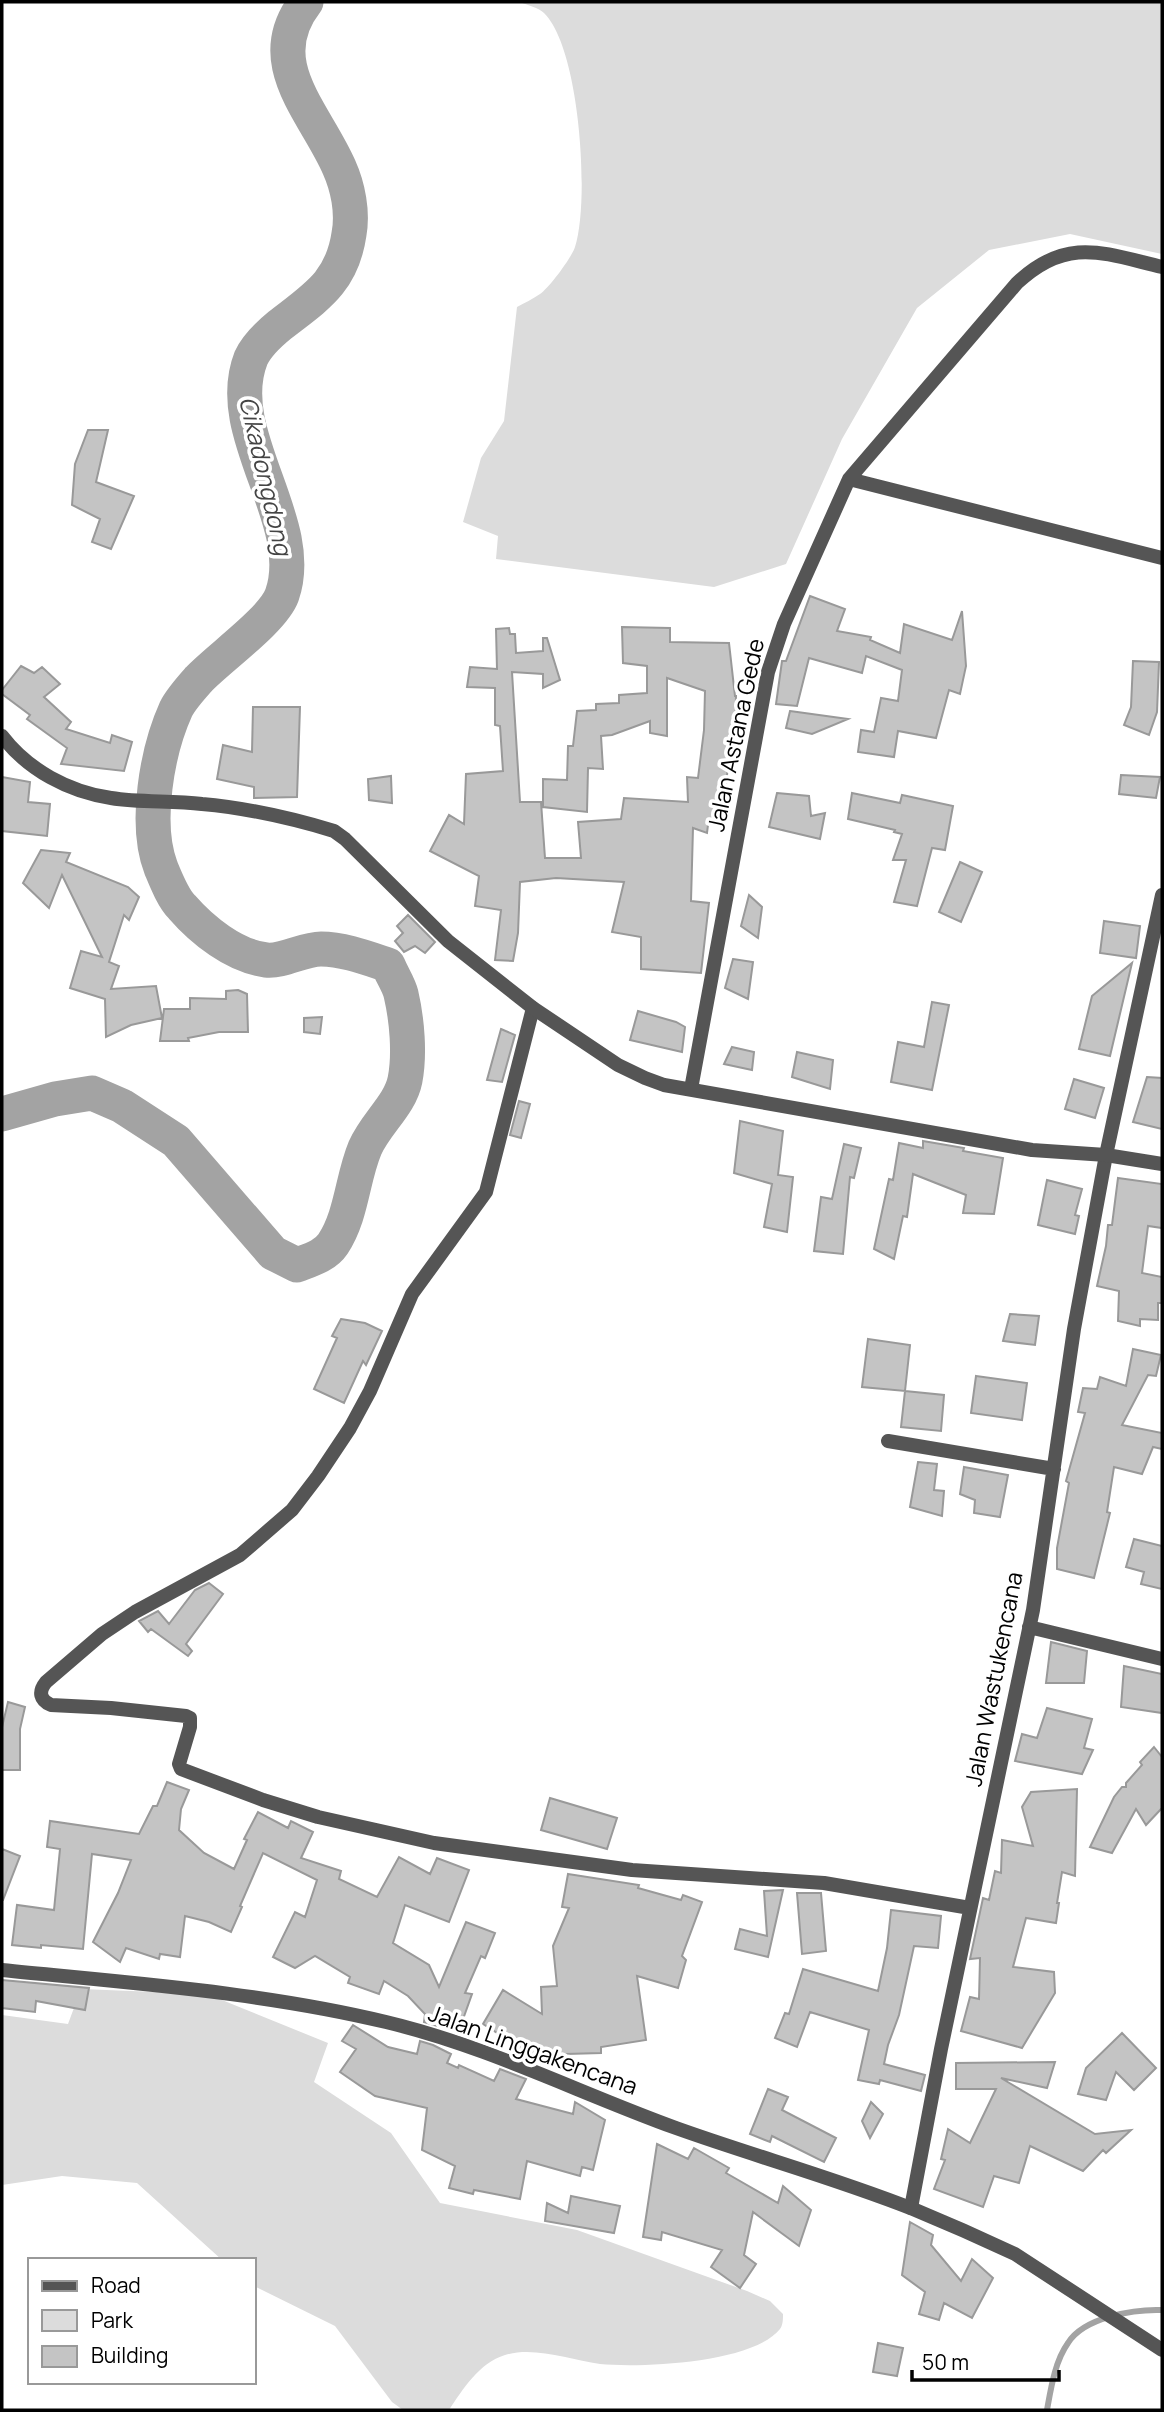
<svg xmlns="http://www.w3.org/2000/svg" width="1164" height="2412" viewBox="0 0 1164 2412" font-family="Manrope,sans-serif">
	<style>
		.green { fill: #dcdcdc }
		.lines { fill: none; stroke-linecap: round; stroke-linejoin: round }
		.stream { stroke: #a3a3a3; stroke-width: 6 }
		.river { stroke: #a3a3a3; stroke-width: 35 }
		.building { fill: #c4c4c4; stroke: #999; stroke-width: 2 }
		.minor { stroke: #555; stroke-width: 14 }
		.tertiary { stroke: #555; stroke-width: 14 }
		.labels { text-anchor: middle; stroke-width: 7; stroke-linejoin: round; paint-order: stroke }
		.street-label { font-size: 23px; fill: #000; stroke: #fff }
		.water-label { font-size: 24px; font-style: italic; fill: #444; stroke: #fff }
	</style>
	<rect width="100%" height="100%" fill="#fff"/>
	<!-- green -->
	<path class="green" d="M520 2H1162V254L1070 234 989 250 917 308 842 439 786 564 714 587 496 559 498 536 463 522 481 458 504 421 517 307C524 303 533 299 540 294 549 288 572 257 575 247 590 201 580 48 544 13 539 8 527 5 520 2Z
		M81 1989 207 1994 328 2043 314 2082 391 2133 440 2203 577 2230 747 2291 770 2301 783 2314C783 2319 783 2325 780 2329 753 2363 641 2368 600 2364 570 2360 535 2346 505 2355 479 2363 463 2389 449 2410H403L392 2402 335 2326 254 2286V2260H222L137 2183 62 2176 2 2185V2015L68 2024Z"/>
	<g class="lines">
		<!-- stream -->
		<path class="stream" d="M1047 2410C1051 2388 1055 2361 1068 2343 1084 2317 1135 2309 1162 2310"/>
		<!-- river -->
		<path class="river" d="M2 1114 55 1099 92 1093 122 1106 176 1141 273 1253 297 1265C310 1260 325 1256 333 1244 352 1215 352 1179 365 1148 376 1123 400 1105 405 1080 410 1054 407 1020 401 994 399 985 392 975 388 965 367 958 343 949 321 949 303 949 283 962 266 960 234 956 202 930 182 907 173 898 166 880 161 868 144 824 157 751 176 709 181 699 191 688 199 679 219 658 273 620 282 595 308 521 221 434 251 358 257 345 269 334 280 325 316 297 342 282 349 234 353 212 348 187 339 167 315 112 259 62 306 2"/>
	</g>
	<!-- building -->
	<path class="building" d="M88 430H108L96 482 134 496 111 549 92 542 100 519 72 505 75 464Z
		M810 596 845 609 837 631 871 637 870 640 900 653 904 624 952 640 962 611 966 666 960 694 949 690 936 738 898 731 894 757 858 752 861 730 874 732 881 698 898 701 902 670 866 656 862 673 809 658 797 706 776 704 782 661H786Z
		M622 627 670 628V642L729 643 735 696H736L735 747 730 764 728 765 724 807 720 825H708L707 833 693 828 691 901 709 903 701 973 641 969V937L612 932 624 882 556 878 520 882 518 933 513 961 495 960 501 910 475 906 479 876 430 851 449 815 464 824 466 774 503 771 500 726 495 725V688L467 687 470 667 497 669 496 629 509 628 510 634H515L516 653 543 651V638H547L560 680 543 688V674L512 672 520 802H541L545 858H581L578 822 621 819 624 798 688 802 687 777 698 778 704 730 705 691 667 678V736L650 733V721L612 735 601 736 603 769 588 768 587 812 543 807V779L567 780 568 746H573L577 711 596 710V704L619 703V695L647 693V666L623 663Z
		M1133 661 1159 662 1157 712 1149 735 1124 725 1131 707Z
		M21 666 34 673 42 667 60 684 44 697 71 722 66 729 110 743 112 735 132 742 124 771 61 764 67 748 27 719 30 715 2 694V690Z
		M253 707H300L297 797 254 798V787L217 779 223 745 252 752Z
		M790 711 848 719 812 734 786 728Z
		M1121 775 1160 777 1156 798 1119 794Z
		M391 776 392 803 369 800 368 779Z
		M2 777 30 782 28 802 50 804 47 836 2 831Z
		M777 793 809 796 811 816 825 813 820 839 769 827Z
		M852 793 900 803 902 795 953 806 945 850 932 848 917 906 894 902 906 860H893L902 834 894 832 895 830 848 819Z
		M41 850 70 853 66 862 128 887 139 897 129 920 124 915 109 962 119 966 111 989 156 986 162 1018 131 1025 106 1037 105 999 70 988 81 951 102 957 62 875 49 908 23 883Z
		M960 862 982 872 961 922 939 912Z
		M749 895 762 907 758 938 741 926Z
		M408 915 435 942 425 953 415 946 404 952 395 941 403 933 397 926Z
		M1104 921 1140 926 1136 958 1100 953Z
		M733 959 753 962 748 999 725 988Z
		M1132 963 1110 1056 1079 1049 1092 996Z
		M238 990 247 994 248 1032H219L188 1038 189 1041H160L164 1009H190V998L226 999V991Z
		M932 1002 949 1005 932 1090 891 1082 898 1042 924 1047Z
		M638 1011 676 1022 685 1027 682 1052 630 1040Z
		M322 1017 320 1034 304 1032V1018Z
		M501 1029 515 1035 502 1082 487 1080Z
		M732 1047 754 1052 752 1070 724 1064Z
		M797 1052 833 1060 830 1089 792 1077Z
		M1147 1077 1162 1078V1129L1133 1122Z
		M1074 1079 1104 1088 1095 1118 1065 1109Z
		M519 1101 530 1104 521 1138 510 1135Z
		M740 1121 783 1131 778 1175 793 1177 787 1232 764 1227 772 1184 734 1173Z
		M923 1141 964 1148 963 1151 1003 1158 994 1214 963 1213 966 1195 913 1174 907 1217 903 1216 894 1259 874 1249 889 1179 893 1180 899 1143 923 1148Z
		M844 1144 861 1148 854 1178 850 1177 843 1254 814 1251 821 1197 832 1199Z
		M1118 1178 1162 1184V1228L1148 1226 1142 1273 1162 1277V1303H1158V1320L1140 1319V1326L1118 1321 1119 1291 1097 1286 1106 1246 1108 1225H1112Z
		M1047 1180 1082 1189 1075 1215 1079 1216 1075 1234 1038 1225Z
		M1010 1314 1039 1316 1035 1345 1003 1341Z
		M341 1319 365 1323 382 1331 366 1365 363 1361 344 1403 314 1389 337 1338 332 1336Z
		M868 1339 910 1345 905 1391 862 1387Z
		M1133 1349 1161 1355 1156 1376 1148 1375 1122 1425 1162 1433V1449L1153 1447 1142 1474 1114 1467 1107 1512 1110 1513 1094 1578 1057 1569V1548L1069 1483 1066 1481 1085 1413 1078 1412 1083 1388 1097 1389 1100 1377 1126 1386Z
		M976 1376 1027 1383 1022 1420 971 1413Z
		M905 1391 944 1395 941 1431 901 1427Z
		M918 1462 937 1464 934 1490 944 1491 942 1516 910 1507Z
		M964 1467 1008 1475 1000 1517 974 1513 975 1500 960 1494Z
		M1134 1539 1162 1546V1589L1141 1584 1144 1572 1126 1567Z
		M209 1583 223 1594 186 1644 192 1651 188 1656 151 1629 148 1632 139 1621 158 1611 169 1624 195 1590Z
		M1051 1642 1087 1651 1084 1683H1046Z
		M1124 1666 1162 1674V1713L1121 1707Z
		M8 1702 25 1707 20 1729V1770H2V1727Z
		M1047 1708 1092 1719 1084 1748 1093 1750 1082 1774 1015 1761 1022 1734 1037 1738Z
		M1154 1747 1162 1757V1808L1146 1825 1136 1809 1112 1853 1090 1847 1114 1797 1122 1787H1126V1783L1142 1765 1140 1762Z
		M167 1782 189 1790 181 1809 179 1830 204 1853 234 1869 247 1840 244 1839 258 1812 288 1828 291 1821 313 1832 301 1858 341 1871 339 1879 377 1897 399 1857 430 1874 437 1858 469 1870 449 1922 405 1905 393 1943 429 1965 439 1987 466 1922 495 1933 485 1958 481 1956 465 1993 472 1994 462 2022 445 2016 441 2027 424 2022 425 2014 408 1996 384 1981 379 1994 348 1983 350 1977 315 1956 295 1968 273 1957 295 1912 305 1917 317 1880 263 1853 240 1906 242 1907 231 1932 209 1922 185 1916 180 1957 160 1954 159 1959 126 1948 120 1962 93 1942 118 1893 131 1860 92 1854 83 1949 41 1945V1948L12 1945 17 1905 54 1910 60 1849 47 1847 50 1821 139 1834 153 1806H157Z
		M1077 1789 1075 1876 1062 1872 1057 1903H1059L1056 1923 1026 1918 1013 1967 1054 1972 1055 1993 1022 2048 961 2031 970 1997 979 1999 980 1958 970 1959 983 1898 989 1900 995 1871 1001 1873 1002 1840 1033 1846 1022 1807 1031 1792Z
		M550 1798 617 1818 607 1849 541 1830Z
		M2 1849 20 1856 3 1900H2Z
		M568 1874 639 1885 638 1888 681 1900 683 1895 702 1902 682 1956 686 1960 678 1988 637 1976 646 2040 601 2047V2053L566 2054 563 2060 546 2052 544 2058 537 2055 534 2061 509 2051 513 2043 483 2024 503 1990 542 2014 541 1987 557 1986 553 1946 569 1908 562 1907Z
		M783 1890 768 1957 735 1949 740 1929 767 1936 764 1891Z
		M797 1893H821L826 1951 802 1954Z
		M891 1910 941 1916 938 1948 914 1946 899 2015 888 2045 884 2064 925 2075 921 2091 880 2080 879 2084 858 2080 869 2030 810 2012 797 2047 775 2038 785 2013 789 2014 803 1969 878 1991 887 1948Z
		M2 1980 89 1988 85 2010 36 2001 35 2012 2 2008Z
		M353 2025 388 2047 417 2054 420 2041 433 2045 451 2054 447 2063 458 2068 459 2065 494 2081 500 2069 526 2079 516 2099 573 2114 575 2102 605 2120 593 2170 582 2167 580 2176 527 2161 520 2199 474 2190 473 2194 449 2188 455 2166 422 2150 427 2108 375 2096 340 2072 356 2049 342 2041Z
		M1122 2033 1156 2068 1134 2090 1116 2072 1106 2100 1078 2094 1086 2068Z
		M1055 2062 1047 2088 1001 2078 1095 2134 1131 2130 1106 2153 1103 2150 1083 2171 1030 2146 1019 2183 994 2176 983 2207 934 2189 945 2160 941 2159 948 2129 970 2143 996 2089H956V2063Z
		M768 2089 788 2097 782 2110 836 2138 824 2162 772 2136 770 2142 750 2134Z
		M871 2102 883 2114 870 2138 862 2121Z
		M657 2144 688 2159 694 2148 729 2168 726 2173 778 2203 783 2186 811 2210 799 2246 753 2212 744 2255 756 2264 740 2288 711 2267 722 2250 662 2232 661 2240 643 2237Z
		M571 2196 620 2206 614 2233 545 2221 547 2203 568 2213Z
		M910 2222 933 2235 931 2245 961 2281 972 2259 993 2278 972 2318 944 2303 939 2320 919 2314 925 2292 902 2275Z
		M878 2343 903 2348 897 2376 873 2372Z"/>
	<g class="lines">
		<!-- minor -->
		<path class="minor" d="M849 479 1162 558
			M533 1008 486 1192 412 1294 370 1391 350 1428 318 1476 292 1510 240 1555 135 1612 102 1634 46 1682C38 1692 40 1700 51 1705L111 1708 186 1716 190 1718V1727L179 1764 181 1769 263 1800 318 1817 434 1843 632 1870 824 1883 970 1908
			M691 1089 768 672 784 624 849 479 1017 283C1067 236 1103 253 1162 267
			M888 1441 1054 1469
			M1029 1627 1162 1659
			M911 2208 941 2049 1033 1610 1074 1329 1106 1155 1162 895"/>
		<!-- tertiary -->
		<path class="tertiary" d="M2 736C28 770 69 792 111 798 141 803 172 800 202 804 247 808 291 818 334 831L345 839 448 941 533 1008 618 1065 645 1078 664 1085 1032 1150 1106 1155 1162 1164
			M2 1970C130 1983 261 1992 386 2022 487 2046 579 2093 676 2128 754 2156 835 2178 913 2209 947 2223 981 2238 1015 2254L1162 2350"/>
	</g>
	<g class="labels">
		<!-- street labels -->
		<g class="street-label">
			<text transform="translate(736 735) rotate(-78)" y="8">Jalan Astana Gede</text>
			<text transform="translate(994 1679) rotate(-79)" y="8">Jalan Wastukencana</text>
			<text transform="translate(533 2050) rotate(20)" y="8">Jalan Linggakencana</text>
		</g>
		<!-- water labels -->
		<g class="water-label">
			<text transform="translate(265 476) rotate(77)" y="8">Cikadongdong</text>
		</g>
	</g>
	<!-- border -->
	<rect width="1164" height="2412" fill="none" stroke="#000000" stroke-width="7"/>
	<!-- legend -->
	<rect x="28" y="2258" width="228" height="126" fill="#ffffff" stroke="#999999" stroke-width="2"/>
	<rect x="42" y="2281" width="35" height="10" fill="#555555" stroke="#999999" stroke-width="2"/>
	<text x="91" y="2293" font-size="21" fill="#000000">Road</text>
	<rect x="42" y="2310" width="35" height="21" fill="#dcdcdc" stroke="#999999" stroke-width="2"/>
	<text x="91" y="2328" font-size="21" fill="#000000">Park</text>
	<rect x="42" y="2346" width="35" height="21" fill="#c4c4c4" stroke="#999999" stroke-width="2"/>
	<text x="91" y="2363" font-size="21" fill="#000000">Building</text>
	<!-- scale -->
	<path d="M912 2370v10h147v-10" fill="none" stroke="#000000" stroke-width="3.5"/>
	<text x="922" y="2370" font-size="21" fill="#000000" stroke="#ffffff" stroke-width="5" paint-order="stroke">50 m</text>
</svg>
